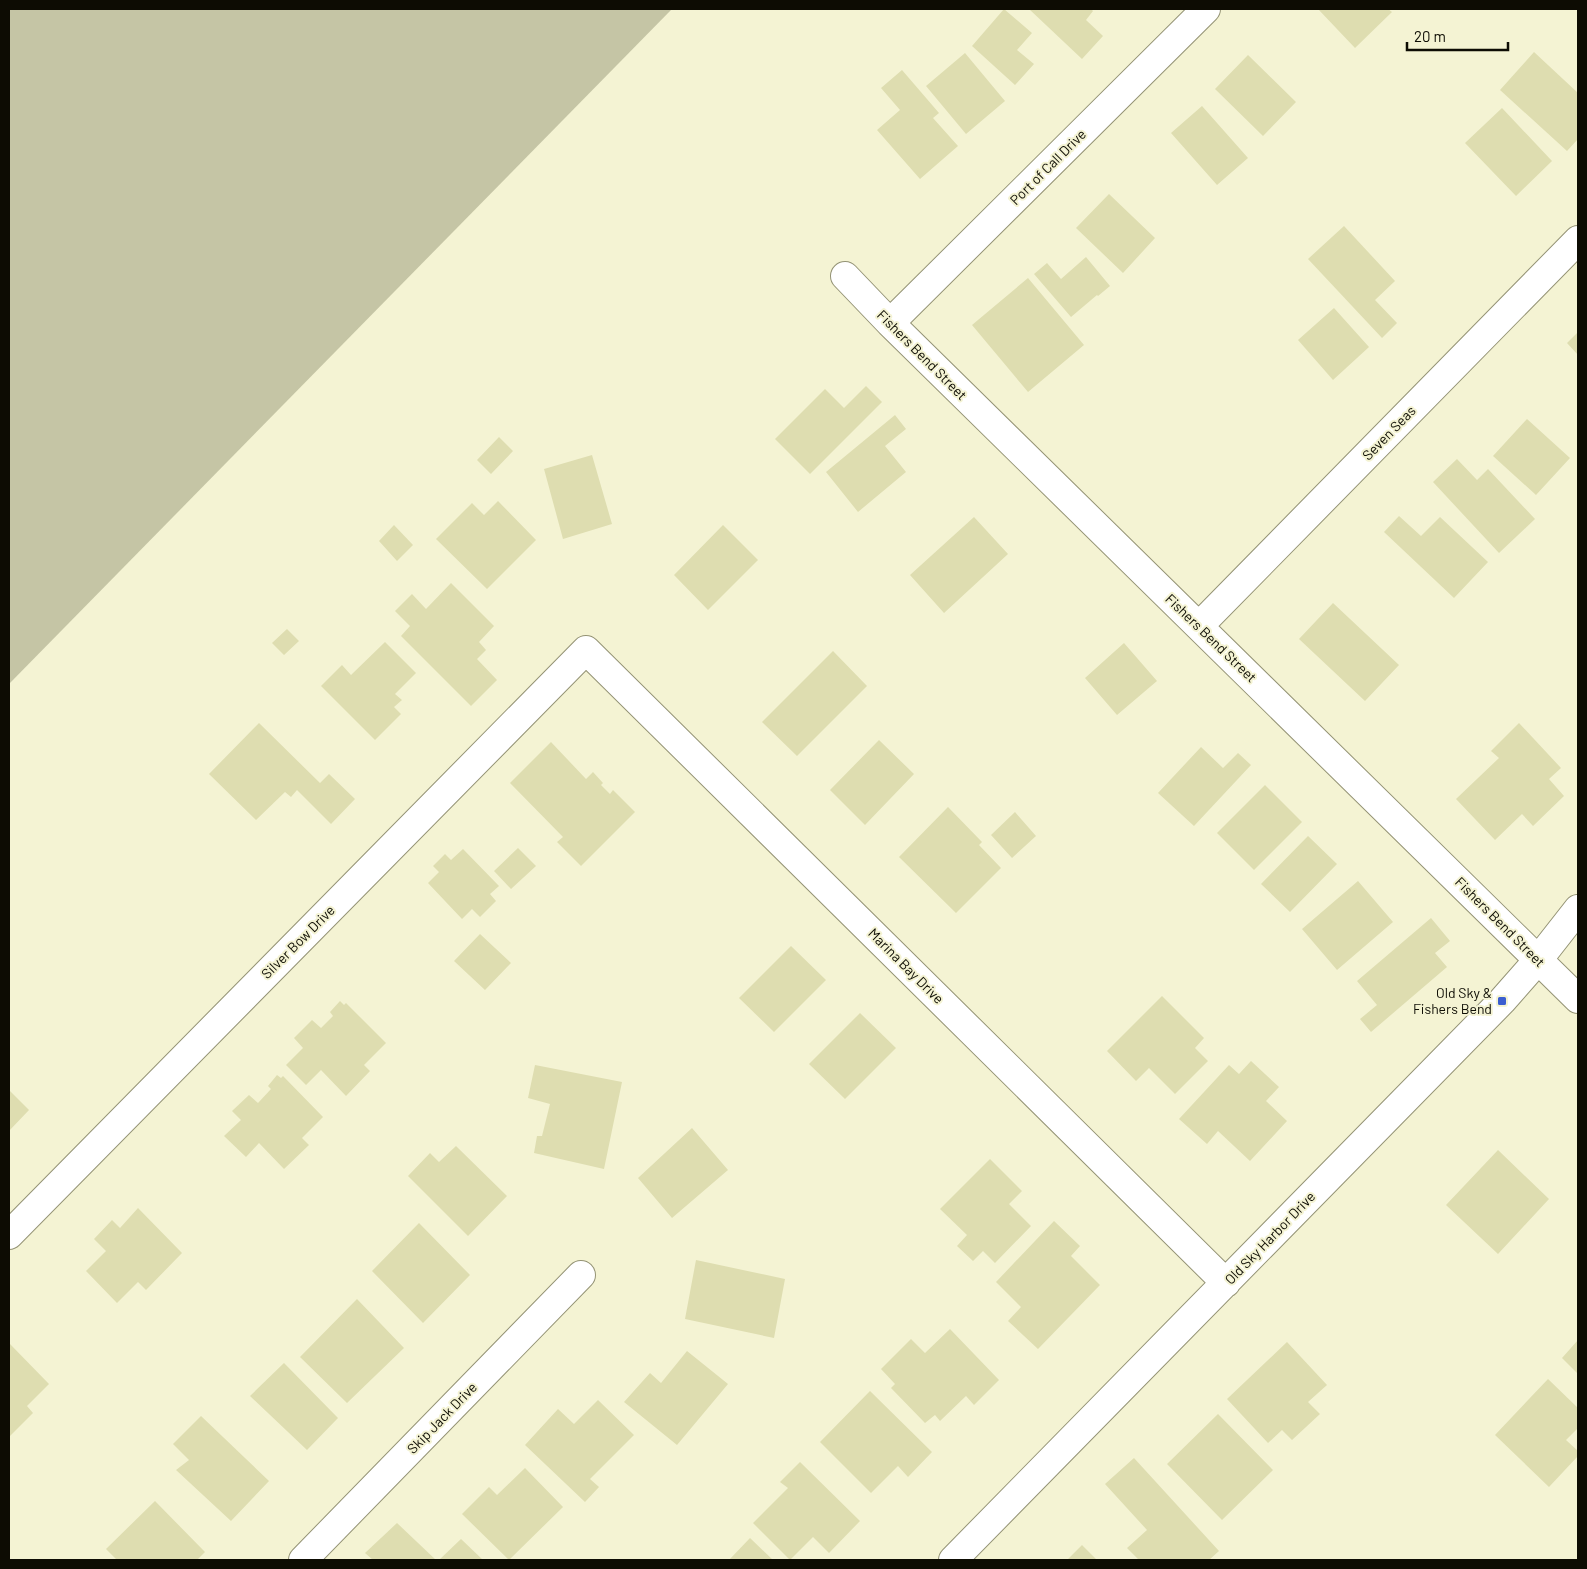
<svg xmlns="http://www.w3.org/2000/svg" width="1587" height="1569" viewBox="0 0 1587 1569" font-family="Barlow,sans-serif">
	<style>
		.green { fill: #c5c5a5 }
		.building { fill: #deddb0 }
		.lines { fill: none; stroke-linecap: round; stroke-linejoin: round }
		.street-casing { stroke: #949375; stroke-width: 30 }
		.street { stroke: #fff; stroke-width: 28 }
		.poi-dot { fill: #3b5ed0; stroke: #f4f3d3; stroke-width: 2 }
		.labels { text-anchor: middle; stroke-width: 4; stroke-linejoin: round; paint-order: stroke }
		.street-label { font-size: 14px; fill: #0d0c03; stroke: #f4f3d3 }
		.poi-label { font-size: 14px; fill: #0d0c03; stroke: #f4f3d3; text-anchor: end }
	</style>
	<rect width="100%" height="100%" fill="#f4f3d3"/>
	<!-- green -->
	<path class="green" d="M9 9H672L9 684Z"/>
	<!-- building -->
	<path class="building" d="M1004 9 1032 33 1017 50 1034 64 1015 85 972 46Z
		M1029 9H1091L1093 11 1086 20 1103 36 1082 59Z
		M1318 9H1388L1392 12 1355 48Z
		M1534 52 1578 93V139L1567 151 1500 90Z
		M965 53 1005 101 966 134 926 86Z
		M1248 55 1296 102 1263 136 1215 89Z
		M902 70 939 113 933 118 958 146 920 179 877 130 900 110 881 88Z
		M1202 106 1248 158 1217 185 1171 133Z
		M1502 108 1552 161 1516 196 1465 143Z
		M1109 194 1155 238 1123 273 1076 228Z
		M1344 226 1395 281 1375 300 1397 323 1382 338 1308 259Z
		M1086 257 1110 286 1098 296 1097 295 1071 317 1034 274 1047 263 1061 279Z
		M1028 278 1084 345 1028 392 972 325Z
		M1334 308 1369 347 1333 380 1298 340Z
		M1578 332V355L1567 343Z
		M866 386 882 402 810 474 775 439 825 389 844 408Z
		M895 415 906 429 885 446 906 472 858 512 826 472Z
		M1527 419 1570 458 1536 495 1493 456Z
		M499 437 513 451 491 474 477 460Z
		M592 455 612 524 563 539 544 469Z
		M1457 459 1477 480 1488 469 1535 519 1499 553 1433 482Z
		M498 501 536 540 487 589 436 539 472 503 484 515Z
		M1399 516 1421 536 1440 517 1488 562 1454 598 1384 532Z
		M974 517 1008 554 944 613 910 575Z
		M394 525 413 545 397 561 379 541Z
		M723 525 758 560 708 610 674 575Z
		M451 583 494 626 479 642 486 650 477 659 497 680 471 706 401 636 410 626 395 611 412 594 426 609Z
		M1333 603 1399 665 1365 701 1299 639Z
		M287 629 299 641 284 655 272 643Z
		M385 642 416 673 395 694 402 700 394 707 401 714 375 740 321 686 342 665 351 675Z
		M1124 643 1157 681 1117 715 1085 678Z
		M833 651 867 686 797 756 762 722Z
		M259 723 320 783 329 774 355 799 331 824 297 790 291 797 285 792 256 820 209 774Z
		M1519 723 1561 768 1549 779 1564 796 1533 826 1522 814 1495 840 1456 799 1499 758 1491 751Z
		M879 740 914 774 865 825 830 790Z
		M551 742 586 779 593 772 603 783 601 785 610 794 613 790 635 812 581 866 557 842 563 837 510 783Z
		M1201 747 1223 768 1238 753 1251 765 1194 826 1158 793Z
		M1265 785 1302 822 1254 870 1217 833Z
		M948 807 982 842 979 845 1001 868 956 913 899 857Z
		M1015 812 1036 836 1012 858 991 835Z
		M1308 836 1337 864 1290 912 1261 884Z
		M518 848 536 866 511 889 494 871Z
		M463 849 499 886 490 894 496 901 480 917 472 909 462 919 428 883 439 872 433 866 445 854 451 860Z
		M1358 881 1393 922 1337 970 1302 929Z
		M1431 918 1450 941 1435 953 1447 967 1371 1032 1360 1019 1377 1005 1357 981Z
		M480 934 511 963 485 990 454 961Z
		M791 946 826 980 774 1032 739 998Z
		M1162 996 1204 1038 1195 1048 1208 1061 1175 1094 1149 1068 1136 1081 1107 1051Z
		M340 1001 344 1005 346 1003 386 1043 364 1065 370 1071 346 1096 321 1070 306 1085 286 1065 303 1048 294 1038 312 1020 321 1028 333 1016 330 1012Z
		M860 1013 896 1048 845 1099 809 1064Z
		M1251 1061 1279 1087 1266 1101 1287 1121 1250 1161 1218 1131 1207 1144 1179 1119 1229 1065 1239 1074Z
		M535 1065 622 1082 604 1169 534 1153 537 1136H542L550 1104 528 1098Z
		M277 1075 281 1078 283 1076 323 1117 302 1138 309 1145 284 1169 259 1143 246 1157 224 1136 241 1120 232 1111 249 1095 258 1103 271 1089 268 1086Z
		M9 1090 29 1110 9 1131Z
		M692 1128 728 1170 672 1218 638 1178Z
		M456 1146 507 1196 468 1236 408 1176 430 1153 439 1162Z
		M1498 1150 1549 1199 1498 1254 1446 1205Z
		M990 1159 1022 1191 1009 1204 1031 1226 995 1263 983 1251 973 1261 957 1246 967 1235 940 1209Z
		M138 1208 182 1253 146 1290 138 1282 117 1303 86 1271 106 1251 94 1239 112 1220 120 1228Z
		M1054 1221 1080 1246 1071 1256 1100 1285 1038 1349 1008 1321 1021 1307 996 1282Z
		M419 1223 470 1275 423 1323 372 1271Z
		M696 1260 785 1279 774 1338 685 1319Z
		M357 1299 404 1348 347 1403 300 1357Z
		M950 1329 999 1380 974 1405 966 1396 940 1421 935 1415 925 1423 891 1388 895 1384 881 1369 911 1339 925 1353Z
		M1578 1340V1374L1562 1358Z
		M1287 1342 1327 1385 1308 1402 1320 1414 1292 1440 1282 1430 1268 1443 1227 1399Z
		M10 1344 49 1384 27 1406 33 1413 9 1437Z
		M687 1351 728 1384 677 1445 624 1402 650 1373 661 1383Z
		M284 1363 338 1418 307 1450 250 1396Z
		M1548 1379 1578 1408V1428L1566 1440 1578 1451V1456L1549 1487 1495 1435Z
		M870 1391 932 1452 908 1477 898 1466 871 1493 820 1442Z
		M598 1400 634 1435 590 1479 599 1487 585 1502 525 1445 558 1409 574 1424Z
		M1218 1414 1273 1470 1222 1520 1167 1464Z
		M201 1416 269 1481 231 1521 176 1470 189 1460 173 1444Z
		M1134 1458 1219 1551 1209 1560H1139L1127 1548 1147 1530 1105 1484Z
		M800 1462 860 1521 829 1553 813 1537 790 1560 753 1523 788 1488 780 1482Z
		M525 1468 563 1507 509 1560 462 1514 489 1487 497 1495Z
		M155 1501 205 1552 197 1560H117L106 1549Z
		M397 1523 436 1560H373L365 1553Z
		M750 1538 773 1560H729Z
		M461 1539 483 1560H439Z
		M1082 1545 1097 1560H1067Z"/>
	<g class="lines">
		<defs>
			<path id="street" d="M845 276 890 323 1578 999
				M890 323 1206 9
				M1199 626 1578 240
				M9 1235 586 650 1226 1283
				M303 1560 581 1275
				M953 1560 1502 1001 1538 960 1578 909"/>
		</defs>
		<!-- street casing -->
		<use href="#street" class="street-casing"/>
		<!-- street -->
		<use href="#street" class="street"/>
	</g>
	<!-- markers -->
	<rect class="poi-dot" x="1497" y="996" width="10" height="10" rx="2.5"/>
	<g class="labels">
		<!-- street labels -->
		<g class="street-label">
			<text transform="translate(1048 167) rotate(-45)" y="5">Port of Call Drive</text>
			<text transform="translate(922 355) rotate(45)" y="5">Fishers Bend Street</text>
			<text transform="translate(1389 433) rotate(-46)" y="5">Seven Seas</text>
			<text transform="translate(1211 638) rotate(44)" y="5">Fishers Bend Street</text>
			<text transform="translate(1500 922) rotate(45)" y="5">Fishers Bend Street</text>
			<text transform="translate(298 942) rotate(-45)" y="5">Silver Bow Drive</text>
			<text transform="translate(906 966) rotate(45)" y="5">Marina Bay Drive</text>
			<text transform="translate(1270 1238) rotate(-46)" y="5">Old Sky Harbor Drive</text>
			<text transform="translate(442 1418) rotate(-46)" y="5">Skip Jack Drive</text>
		</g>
		<!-- poi labels -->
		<g class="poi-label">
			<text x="1492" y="998">Old Sky &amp;<tspan x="1492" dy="16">Fishers Bend</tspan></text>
		</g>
	</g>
	<!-- border -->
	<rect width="1587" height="1569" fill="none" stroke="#0d0c03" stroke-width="20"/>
	<!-- scale -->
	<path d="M1407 42v8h101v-8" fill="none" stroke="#0d0c03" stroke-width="2.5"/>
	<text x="1414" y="42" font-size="15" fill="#0d0c03" stroke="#f4f3d3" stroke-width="4" paint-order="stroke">20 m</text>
</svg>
